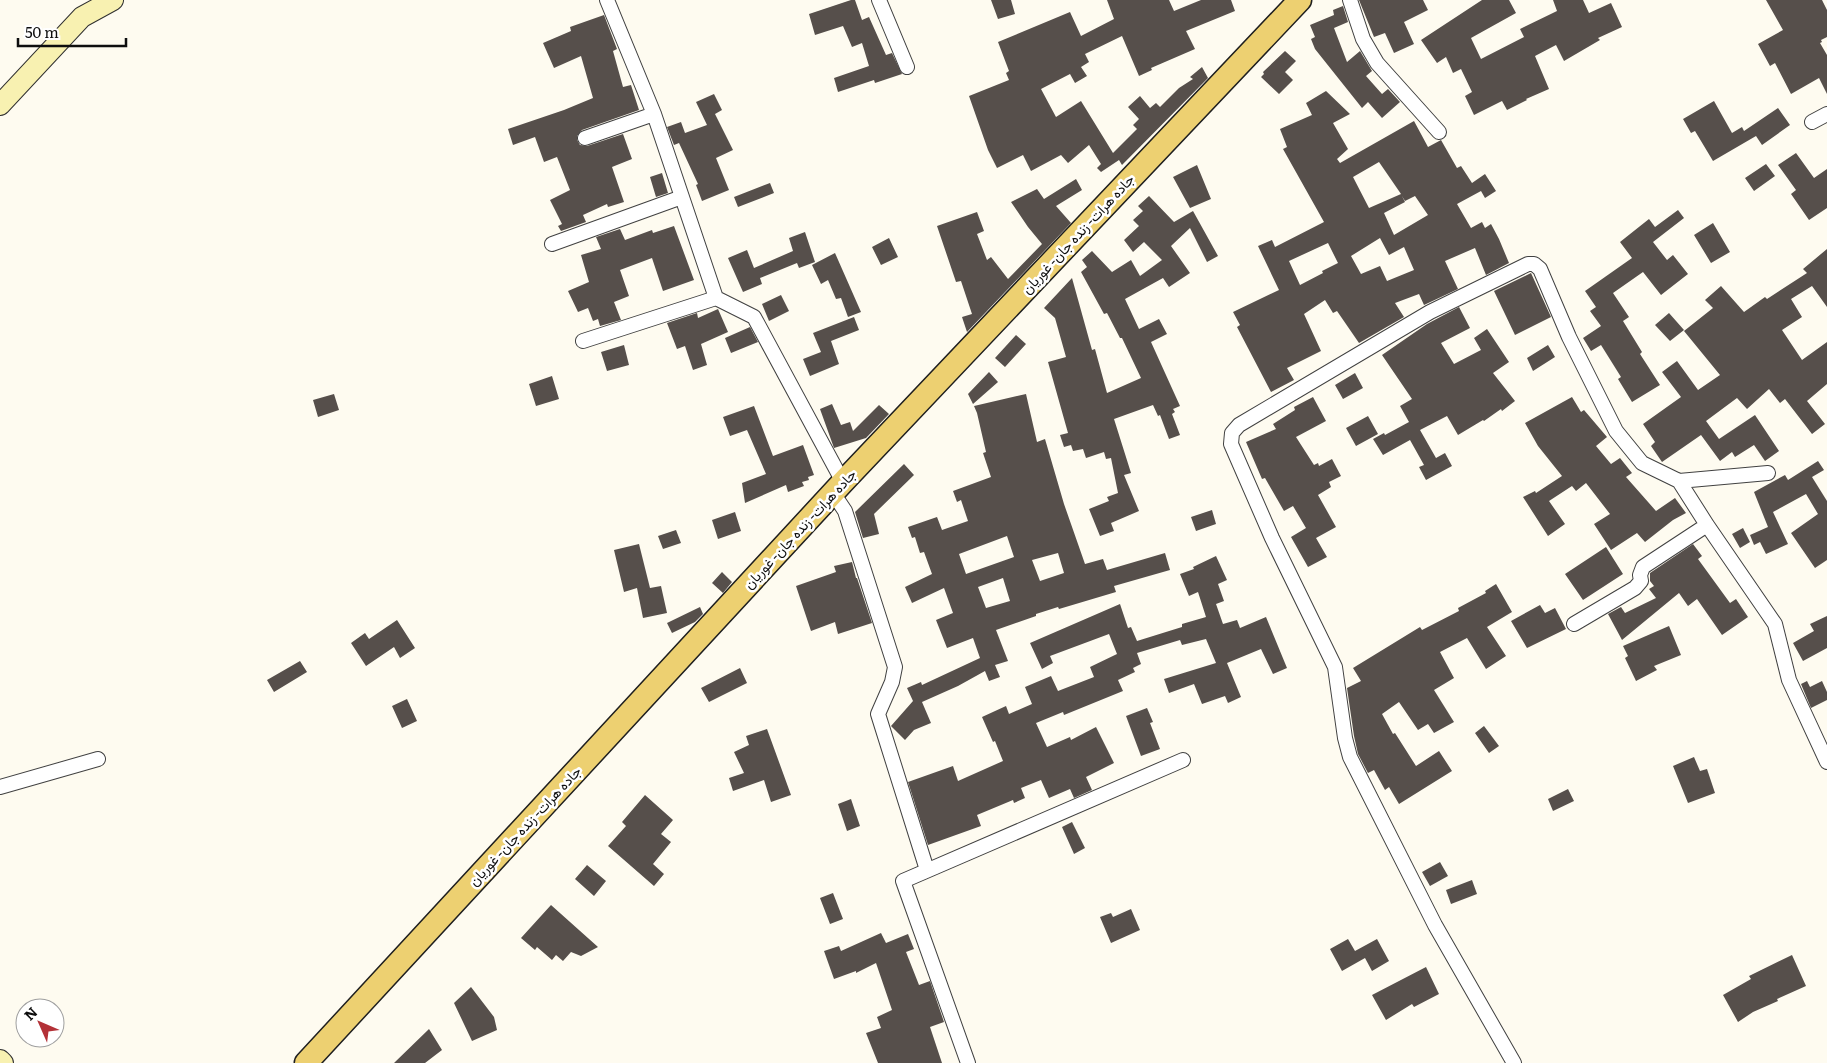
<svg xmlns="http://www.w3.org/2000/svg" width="1827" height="1063" viewBox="0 0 1827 1063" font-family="Literata,Vazirmatn,serif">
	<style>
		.building { fill: #564f4b; fill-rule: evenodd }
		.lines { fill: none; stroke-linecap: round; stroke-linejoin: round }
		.street-casing { stroke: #414141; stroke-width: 16 }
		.secondary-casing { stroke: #303030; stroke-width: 22 }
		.primary-casing { stroke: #1f1f1f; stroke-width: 25 }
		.street { stroke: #fff; stroke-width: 14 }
		.secondary { stroke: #f8f1b1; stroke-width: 20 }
		.primary { stroke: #edd071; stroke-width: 22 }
		.labels { text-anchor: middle; stroke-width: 5; stroke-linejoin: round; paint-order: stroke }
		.street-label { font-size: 14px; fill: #0e0e0e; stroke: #fff }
	</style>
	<rect width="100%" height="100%" fill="#fefbf0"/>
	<!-- building -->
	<path class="building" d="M851 0H855L862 20 869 17 886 55 892 53 902 74 875 83 874 80 838 92 834 78 869 66 862 43 852 47 843 26 815 35 809 14Z
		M991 0H1011L1015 14 998 19Z
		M1107 0H1169L1174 11 1201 0H1231L1235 11 1186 31 1195 49 1151 68 1152 70 1139 76 1122 36 1085 54 1089 62 1081 67 1087 76 1075 83 1070 74 1041 89 1056 117 1081 101 1113 153 1137 129 1133 125 1139 119 1128 107 1140 96 1150 108 1156 103 1160 107 1179 88 1193 79 1190 77 1202 67 1208 78 1122 165 1119 160 1101 172 1097 168 1101 164 1089 145 1068 163 1061 155 1031 171 1023 155 997 168 988 150 969 96 1009 80 1006 73 1009 71 998 42 1070 12 1081 36 1114 19Z
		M1359 0H1423L1428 10 1404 22 1414 44 1394 53 1385 33 1374 37Z
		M1482 0H1509L1516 13 1471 38 1481 59 1524 37 1520 29 1557 11 1553 0H1583L1589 13 1611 3 1622 27 1598 38 1600 40 1564 61 1556 45 1535 56 1549 89 1526 99 1527 100 1507 110 1502 101 1474 115 1465 96 1472 92 1461 69 1453 73 1446 57 1437 63 1421 40Z
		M1766 0H1822L1827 10V37L1821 40 1822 42 1820 43 1827 55V94L1819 78 1791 94 1775 63 1770 66 1758 44 1783 30Z
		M1343 6 1348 22 1334 28 1347 62 1360 51 1372 71 1366 76 1382 94 1388 89 1400 102 1382 118 1368 102 1362 108 1315 49 1311 39 1315 37 1310 25 1334 15 1333 10Z
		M604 15 617 49 613 51 623 87 631 85 639 110 582 130 577 136V140L580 145 587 146 623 134 632 159 612 167 624 202 608 207 607 204 583 215 586 222 561 231 558 226 562 224 550 200 570 190 557 157 544 162 535 137 513 145 508 129 564 110 593 98 581 56 554 68 543 43 571 31 570 27Z
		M1285 51 1296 61 1285 72 1293 80 1279 94 1261 77 1264 74 1263 72Z
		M1326 91 1350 114 1333 123 1348 149 1337 159 1340 163 1414 121 1428 147 1441 140 1457 168 1461 166 1472 183 1485 174 1496 191 1485 198 1481 191 1457 204 1471 228 1482 222 1485 228 1491 224 1499 239 1509 263 1486 275 1475 248 1445 261 1458 289 1424 305 1419 294 1395 303 1404 317 1359 343 1337 311 1333 313 1325 300 1304 314 1321 351 1287 368 1294 380 1271 392 1237 327 1240 325 1233 312 1279 290 1258 246 1272 240 1275 247 1324 222 1283 149 1287 147 1280 129 1312 115 1306 103ZM1379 162 1401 194 1369 208 1353 177ZM1402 196 1405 201 1415 196 1428 215 1394 235 1384 213 1405 202ZM1380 238 1389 255 1404 247 1414 270 1387 281 1380 266 1361 274 1351 256ZM1328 243 1338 263 1322 271 1323 273 1300 285 1289 261Z
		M714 94 722 110 715 114 733 150 716 158 729 190 702 201 696 185 698 184 679 143 674 145 667 127 681 122 685 133 707 125 696 102Z
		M1714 101 1732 133 1742 127 1744 131 1778 108 1790 125 1762 145 1756 136 1713 161 1695 131 1691 133 1683 119Z
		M1796 153 1814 178 1827 169V208L1809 220 1791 194 1796 190 1778 165Z
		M1766 164 1775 176 1754 191 1745 178Z
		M1197 165 1211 199 1190 208 1173 177Z
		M662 173 668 193 656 197 650 177Z
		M1076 179 1082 190 1056 206 1071 223 967 332 962 317 972 314 961 281 956 282 937 226 977 212 984 231 977 234 987 260 991 257 1008 279 1042 244 1028 227 1011 202 1037 189 1044 199Z
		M770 183 774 193 738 207 734 197Z
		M1149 196 1174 222 1193 211 1218 256 1207 262 1190 228 1171 246 1190 273 1169 287 1163 278 1125 299 1139 329 1159 319 1167 334 1151 342 1180 406 1173 409 1175 412 1172 414 1180 435 1169 439 1160 415 1158 416 1153 405 1114 419 1131 473 1124 475 1139 511 1111 523 1114 531 1100 536 1089 509 1109 501 1107 497 1118 493 1111 458 1106 459 1104 452 1086 458 1083 449 1073 451 1071 445 1064 447 1060 435 1068 433 1048 362 1066 357 1055 318 1044 308 1072 278 1092 350 1095 349 1107 393 1141 378 1122 338H1120L1107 313 1104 314 1081 272 1087 267 1082 260 1092 251 1112 272 1131 260 1140 276 1162 260 1144 242 1133 252 1124 240 1139 226 1133 220 1143 211 1138 206Z
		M1678 210 1684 218 1653 242 1667 260 1673 255 1688 274 1661 295 1643 272 1613 293 1629 317 1623 321 1642 352 1640 354 1660 385 1632 402 1618 379 1621 377 1601 345 1591 351 1583 338 1601 326 1590 311 1596 307 1585 291 1632 258 1620 242 1649 219 1655 227Z
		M1713 223 1730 252 1711 263 1694 235Z
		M674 226 694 280 663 291 652 258 620 270 629 296 614 302 621 320 600 326 598 319 593 321 588 308 578 312 568 291 589 282 581 255 601 249 596 237 620 229 625 240 652 230 653 233Z
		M805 232 815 262 799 268 797 263 760 278 762 284 743 292 728 258 747 250 754 268 793 251 789 238Z
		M889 238 898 257 881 265 872 247Z
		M1827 249V307L1812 286 1791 299 1802 317 1782 330 1802 360 1827 342V384L1807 401 1825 424 1812 434 1785 399 1780 403 1769 389 1747 409 1737 398 1706 421 1719 439 1755 415 1779 451 1765 461 1754 445 1735 457 1732 452 1720 461 1701 435 1662 462 1651 446 1655 442 1643 424 1681 397 1662 372 1677 361 1698 390 1720 375 1684 331 1713 308 1705 300 1721 286 1744 312 1765 297 1767 299 1807 273 1803 269Z
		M835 253 861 312 848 317 841 298 836 299 828 280 821 284 812 265Z
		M1531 273 1551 317 1515 335 1494 291Z
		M781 295 789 311 769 321 762 304Z
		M1459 307 1470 328 1441 343 1454 364 1481 350 1474 338 1487 329 1509 362 1493 373 1515 401 1502 411 1501 409 1484 421 1483 420 1458 435 1447 416 1420 430 1436 458 1445 453 1452 466 1426 480 1419 467 1424 465 1410 440 1383 455 1373 439 1384 433 1385 435 1409 422 1400 406 1412 399 1382 355 1427 324Z
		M718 309 728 332 701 344 707 365 693 370 685 346 677 349 667 323 697 313 698 318Z
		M1669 313 1684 330 1670 341 1655 325Z
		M854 317 859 330 831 341 839 364 810 376 803 359 821 352 813 333Z
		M750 327 758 342 731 353 725 338Z
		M1016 335 1026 344 1005 367 995 358Z
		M624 345 629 365 607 371 601 352Z
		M1548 345 1555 357 1533 371 1527 358Z
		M989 372 998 382 973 404 968 394Z
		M1355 373 1363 388 1343 399 1335 385Z
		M552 376 559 399 536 406 529 384Z
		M334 394 339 410 318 417 313 400Z
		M1026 394 1037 442 1045 439 1064 504 1085 564 1103 559 1107 570 1165 553 1170 570 1114 586 1116 592 1059 609 1058 607 1036 614V616L996 630 1008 661 995 665 1000 677 989 681 985 671 958 686 922 702 931 723 914 730 905 740 891 726 913 701 907 688 921 682 922 685 980 658 973 638 947 648 936 620 953 613 944 588 912 603 905 587 932 574 924 552 920 553 915 537 912 538 908 527 937 517 942 530 968 521 961 500 957 502 953 491 991 477 983 453 986 452 977 413 974 406ZM1007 536 1014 557 966 574 959 554ZM1058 553 1064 573 1040 581 1032 560ZM1003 578 1010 601 986 608 978 587Z
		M1313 397 1326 421 1296 437 1314 465 1318 463 1319 466 1332 459 1341 476 1329 482 1331 487 1318 495 1336 527 1316 538 1327 557 1308 567 1291 537 1306 528 1293 506 1284 511 1265 478 1262 479 1246 442 1276 429 1273 424 1295 410 1294 407Z
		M1572 397 1581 412 1584 410 1607 437 1596 446 1611 464 1620 458 1632 473 1626 477 1656 511 1675 498 1686 513 1673 520 1645 542 1637 533 1611 550 1594 524 1610 514 1586 483 1576 491 1572 486 1549 501 1565 524 1548 536 1523 497 1535 491 1536 493 1562 476 1538 446 1525 423Z
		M832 404 841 425 850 422 853 431 879 405 889 414 866 438 834 448 820 409Z
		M754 406 773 456 803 445 814 475 808 477 809 480 802 482 804 486 788 492 786 485 745 503 742 483 766 474 747 430 730 436 723 417Z
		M1368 416 1378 434 1356 446 1346 428Z
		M1818 461 1824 470 1812 477 1827 501V560L1815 568 1791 533 1818 514 1806 494 1773 512 1788 544 1766 554 1760 542 1754 545 1750 535 1768 527 1754 492 1785 475 1788 480Z
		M904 464 914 475 874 514 879 534 863 538 855 512Z
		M1212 510 1216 524 1196 531 1191 517Z
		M735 512 741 531 718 539 712 520Z
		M1743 528 1750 542 1740 548 1732 534Z
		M676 530 681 543 663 549 658 536Z
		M639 544 650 588 661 586 667 613 643 618 637 588 624 592 614 550Z
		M1693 544 1702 556 1698 559 1730 603 1736 599 1748 617 1722 635 1697 599 1688 606 1679 593 1622 640 1608 614 1621 607 1625 613 1656 598 1649 589 1654 586 1650 581V573Z
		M1606 547 1623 574 1583 600 1565 574Z
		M1216 556 1227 580 1218 584 1224 601 1216 604 1223 624 1237 620 1240 628 1266 617 1287 668 1273 674 1261 649 1227 663 1241 697 1228 703 1225 696 1202 704 1194 684 1169 693 1164 679 1216 663 1206 639 1182 645 1180 640 1137 653 1141 664 1133 668 1135 672 1118 680 1123 691 1064 715 1063 712 1036 723 1047 747 1070 737 1071 740 1096 727 1114 763 1086 777 1092 790 1074 798 1070 789 1049 798 1041 780 1021 788 1025 798 1014 803 1013 800 977 815 981 826 928 845 908 782 953 766 958 781 1003 761 995 741 993 742 982 717 1006 706 1009 714 1032 704 1025 687 1051 676 1058 691 1094 677 1090 667 1117 654 1109 634 1050 656 1053 663 1042 669 1030 643 1120 604 1128 628 1131 627 1137 641 1182 627V624L1206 617 1198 592 1189 596 1180 574 1194 569 1193 567Z
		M852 562 856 578H857L872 623 838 634 835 622 811 631 796 586 836 572 834 566Z
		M722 572 732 582 723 593 712 583Z
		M1496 584 1512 612 1487 627 1506 656 1486 669 1467 638 1440 652 1454 678 1434 690 1454 722 1434 733 1428 724 1418 730 1399 702 1382 714 1393 734 1395 733 1416 766 1439 751 1452 771 1399 804 1389 787 1385 790 1374 770 1368 773 1358 754 1354 736 1347 688 1361 681 1353 668 1420 627 1422 630 1459 611 1458 608 1486 593 1485 591Z
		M1540 605 1545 613 1555 608 1566 629 1527 648 1511 621Z
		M700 607 703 614 695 622 672 633 667 623Z
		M1827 616V648L1803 661 1793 643 1814 631 1810 624Z
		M397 620 415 648 400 658 394 647 366 666 351 643 365 633 369 639Z
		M1669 626 1681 655 1654 666 1657 670 1636 681 1625 658 1628 656 1623 646Z
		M300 661 307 672 274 692 267 680Z
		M740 668 747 683 709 702 701 688Z
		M1807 681 1810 687 1822 681 1827 692V700L1811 708 1801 684Z
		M407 699 417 721 402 728 392 706Z
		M1147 708 1153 722 1150 723 1160 749 1141 756 1126 716Z
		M1484 726 1499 746 1489 753 1475 733Z
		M767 729 791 795 771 802 764 780 733 791 729 778 744 773 734 752 749 745 746 736Z
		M1694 757 1700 771 1707 769 1715 793 1688 803 1673 766Z
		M1568 789 1574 801 1553 811 1548 799Z
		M645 795 673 820 661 834 671 842 653 864 664 874 654 886 608 846 626 826 622 822Z
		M851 799 860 826 847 831 838 804Z
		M1072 822 1085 848 1074 854 1062 827Z
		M1440 862 1448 876 1430 886 1422 872Z
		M587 865 606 881 594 896 575 879Z
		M1472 880 1477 894 1451 904 1446 890Z
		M833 893 843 919 830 924 820 898Z
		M551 905 598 947 581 956 571 952 563 961 556 955 552 960 537 947 535 950 521 938Z
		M1131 909 1140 930 1111 943 1100 917 1111 913 1113 917Z
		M881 933 886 943 908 934 914 949 906 952 919 985 930 981 944 1022 930 1027 942 1063H878L866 1033 881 1028 877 1017 892 1010 876 963 856 973V971L834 979 824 951 839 946 841 951Z
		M1348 939 1355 951 1377 939 1389 961 1372 971 1365 958 1342 971 1330 949Z
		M1792 955 1806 986 1777 999 1778 1001 1753 1012 1738 1022 1723 995 1751 979 1749 976Z
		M1426 967 1439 994 1414 1007 1412 1004 1386 1020 1372 995Z
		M471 987 494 1017 497 1030 472 1041 454 1003Z
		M429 1029 442 1050 425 1063H394Z"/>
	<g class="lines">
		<defs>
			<path id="street" d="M607 0 654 114 716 298 754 317 843 482
				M879 0 907 67
				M1350 0 1363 39 1377 63 1439 132
				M1812 122 1827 114
				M585 138 654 114
				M552 244 682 197
				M583 341 716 298
				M1679 481 1707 525 1775 624 1789 680 1827 762
				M833 493 845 511 895 667 892 682 878 714 927 870
				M1574 624 1635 588 1641 581 1640 575 1643 567 1707 525
				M0 787 98 759
				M968 1063 903 881 1183 760
				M1514 1063 1435 925 1350 757 1345 738 1335 667 1272 538 1231 444 1232 433 1239 425 1430 312 1528 264H1534L1540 269 1569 337 1616 431 1642 463 1679 481 1768 473"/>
			<path id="secondary" d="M0 105 82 17 113 0
				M0 1060 3 1063"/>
			<path id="primary" d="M306 1063 843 482 1300 0"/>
		</defs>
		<!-- street casing -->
		<use href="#street" class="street-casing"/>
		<!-- secondary casing -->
		<use href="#secondary" class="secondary-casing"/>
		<!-- primary casing -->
		<use href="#primary" class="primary-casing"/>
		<!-- street -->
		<use href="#street" class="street"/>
		<!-- secondary -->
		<use href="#secondary" class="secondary"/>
		<!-- primary -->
		<use href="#primary" class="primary"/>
	</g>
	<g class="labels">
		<!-- street labels -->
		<g class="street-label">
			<text transform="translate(1078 234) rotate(-47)" y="5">جاده هرات- زنده جان- غوریان</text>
			<text transform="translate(800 529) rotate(-47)" y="5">جاده هرات- زنده جان- غوریان</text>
			<text transform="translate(525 826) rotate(-47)" y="5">جاده هرات- زنده جان- غوریان</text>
		</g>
	</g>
	<!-- north arrow -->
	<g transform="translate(40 1023) rotate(315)"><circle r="24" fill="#ffffff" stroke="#9f9f9f"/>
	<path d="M0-4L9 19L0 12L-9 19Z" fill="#b33137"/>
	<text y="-8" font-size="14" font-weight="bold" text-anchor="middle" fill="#0e0e0e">N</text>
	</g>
	<!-- scale -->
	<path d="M18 38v8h108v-8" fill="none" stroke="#0e0e0e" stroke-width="2.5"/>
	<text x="25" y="38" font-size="15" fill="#0e0e0e" stroke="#ffffff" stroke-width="4" paint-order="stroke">50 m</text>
</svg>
